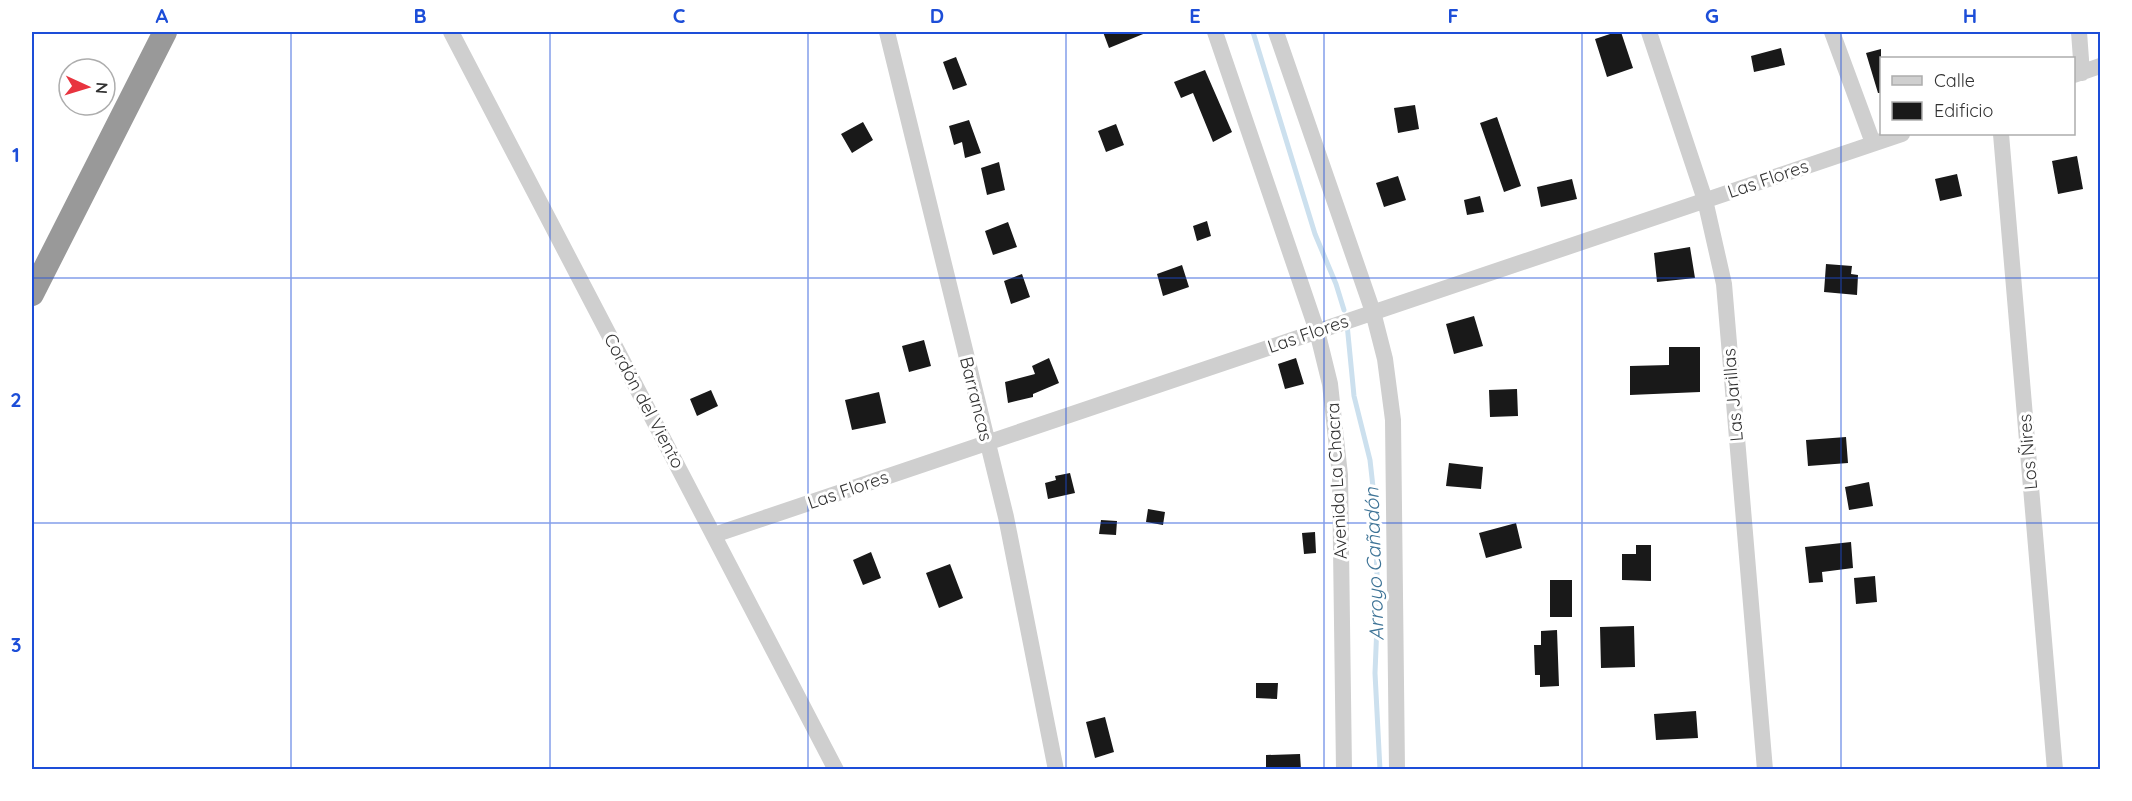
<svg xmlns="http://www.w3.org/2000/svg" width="2132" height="801" viewBox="0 0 2132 801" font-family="Quicksand,sans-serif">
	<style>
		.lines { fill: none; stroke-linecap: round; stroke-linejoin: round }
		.stream { stroke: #cce0ee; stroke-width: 5 }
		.building { fill: #191919 }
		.minor { stroke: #cfcfcf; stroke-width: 16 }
		.highway { stroke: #999; stroke-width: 24 }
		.grid { fill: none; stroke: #1d4ed8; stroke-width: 1.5; stroke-opacity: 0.55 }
		.labels { text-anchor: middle; stroke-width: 6; stroke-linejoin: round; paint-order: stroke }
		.street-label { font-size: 18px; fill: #323232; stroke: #fff }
		.water-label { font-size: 20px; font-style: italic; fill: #3d7396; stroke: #fff }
		.neatline { fill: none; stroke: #1d4ed8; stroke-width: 2 }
		.grid-label { font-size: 20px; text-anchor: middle; font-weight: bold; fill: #1d4ed8 }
	</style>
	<rect width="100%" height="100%" fill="#fff"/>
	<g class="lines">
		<!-- stream -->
		<path class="stream" d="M1253 32 1315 234 1336 284 1344 310
			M1347 324 1354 396 1370 460 1374 496 1378 600 1375 673 1380 770"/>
	</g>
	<!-- building -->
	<path class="building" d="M1103 32H1148L1109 48Z
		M1616 32H1621L1633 68 1607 77 1595 39Z
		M1781 48 1785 65 1754 72 1751 56Z
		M1881 49V93H1878L1866 53Z
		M956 57 967 85 953 90 943 62Z
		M1205 70 1232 132 1213 142 1193 93 1181 98 1174 82Z
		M1415 105 1419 129 1398 133 1394 108Z
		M1497 117 1521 186 1504 192 1480 123Z
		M969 120 981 153 965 158 962 142 954 145 949 126Z
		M863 122 873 140 852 153 841 134Z
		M1116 124 1124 145 1106 152 1098 131Z
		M2077 156 2083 189 2058 194 2052 161Z
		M999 162 1005 190 987 195 981 168Z
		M1957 174 1962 196 1940 201 1935 179Z
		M1398 176 1406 200 1384 207 1376 183Z
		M1572 179 1577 199 1541 207 1537 187Z
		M1480 196 1484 212 1467 215 1464 200Z
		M1207 221 1211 236 1197 241 1193 226Z
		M1008 222 1017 247 993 255 985 231Z
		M1690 247 1695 278 1657 282 1654 253Z
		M1826 264 1852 266 1851 274 1858 275 1857 295 1824 292Z
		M1182 265 1189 287 1163 296 1157 274Z
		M1022 274 1030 297 1011 304 1004 281Z
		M1474 316 1483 346 1454 354 1446 324Z
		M924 340 931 366 909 372 902 346Z
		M1669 347H1700V392L1630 395V366L1669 365Z
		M1049 358 1059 383 1033 394V397L1008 403 1005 382 1035 374 1032 366Z
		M1296 358 1304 384 1285 389 1278 364Z
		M1517 389 1518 416 1490 417 1489 390Z
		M711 390 718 406 697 416 690 399Z
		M879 392 886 423 852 430 845 400Z
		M1846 437 1848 463 1808 466 1806 440Z
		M1449 463 1483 467 1481 489 1446 486Z
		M1070 473 1075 493 1048 499 1045 483 1056 480 1055 476Z
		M1869 482 1873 506 1849 510 1845 487Z
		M1148 509 1165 512 1163 525 1146 522Z
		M1101 520 1117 521 1116 535 1099 534Z
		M1516 523 1522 548 1486 558 1479 533Z
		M1315 532 1316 553 1304 554 1302 533Z
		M1851 542 1853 568 1822 572 1823 582 1809 583 1805 547Z
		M1636 545H1651V581L1622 580V554H1636Z
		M871 552 881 578 863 585 853 560Z
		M950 564 963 598 939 608 926 573Z
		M1875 576 1877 602 1856 604 1854 578Z
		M1550 580H1572V617H1550Z
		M1634 626 1635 667 1601 668 1600 627Z
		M1557 630 1559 686 1540 687V675H1535L1534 645H1541V631Z
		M1256 683H1278L1277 699 1256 698Z
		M1696 711 1698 738 1656 740 1654 714Z
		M1105 717 1114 752 1095 758 1086 722Z
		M1300 754 1301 770H1266V755Z"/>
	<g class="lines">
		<!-- minor -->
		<path class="minor" d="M451 32 836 770
			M887 32 1006 517 1056 770
			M1215 32 1317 331 1330 384 1340 475 1344 770
			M1276 32 1373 312 1385 359 1393 420 1397 770
			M1649 32 1705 200 1724 284 1765 770
			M1832 32 1873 143
			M2079 32 2082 73
			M2074 75 2100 66
			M2001 134 2055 770
			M714 535 1902 134"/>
		<!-- highway -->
		<path class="highway" d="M32 294 165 32"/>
	</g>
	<!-- grid -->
	<path class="grid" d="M291 32V770M550 32V770M808 32V770M1066 32V770M1324 32V770M1582 32V770M1841 32V770M32 278H2100M32 523H2100"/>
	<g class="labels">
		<!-- street labels -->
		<g class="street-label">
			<text transform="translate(1768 179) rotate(-19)" y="6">Las Flores</text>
			<text transform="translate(1308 334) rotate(-19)" y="6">Las Flores</text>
			<text transform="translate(1733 395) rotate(-95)" y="6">Las Jarillas</text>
			<text transform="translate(976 399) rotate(76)" y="6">Barrancas</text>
			<text transform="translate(644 401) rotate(62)" y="6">Cordón del Viento</text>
			<text transform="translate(2028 452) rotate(-95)" y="6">Los Ñires</text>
			<text transform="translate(1337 481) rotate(-93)" y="6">Avenida La Chacra</text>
			<text transform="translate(848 490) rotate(-19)" y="6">Las Flores</text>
		</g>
		<!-- water labels -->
		<g class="water-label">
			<text transform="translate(1374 564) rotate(-92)" y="7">Arroyo Cañadón</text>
		</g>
	</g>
	<!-- border -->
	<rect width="2132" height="801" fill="none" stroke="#ffffff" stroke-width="66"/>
	<!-- legend -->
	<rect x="1880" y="57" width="195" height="78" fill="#ffffff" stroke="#adadad" stroke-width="1.5"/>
	<rect x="1892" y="76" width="30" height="9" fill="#cfcfcf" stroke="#adadad" stroke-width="1.5"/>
	<text x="1934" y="87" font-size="18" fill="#323232">Calle</text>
	<rect x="1892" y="102" width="30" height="18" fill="#191919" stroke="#adadad" stroke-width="1.5"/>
	<text x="1934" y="117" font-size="18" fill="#323232">Edificio</text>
	<!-- north arrow -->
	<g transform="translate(87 87) rotate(94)"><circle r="28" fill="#ffffff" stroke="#adadad" stroke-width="1.5"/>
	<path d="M0-4.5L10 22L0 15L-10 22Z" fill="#e8343f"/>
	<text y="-9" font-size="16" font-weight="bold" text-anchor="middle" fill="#323232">N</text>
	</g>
	<rect x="33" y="33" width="2066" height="735" class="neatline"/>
	<g class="grid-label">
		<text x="162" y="23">A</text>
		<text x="420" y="23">B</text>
		<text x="679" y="23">C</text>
		<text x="937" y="23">D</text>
		<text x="1195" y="23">E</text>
		<text x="1453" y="23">F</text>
		<text x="1712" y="23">G</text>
		<text x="1970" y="23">H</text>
		<text x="16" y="162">1</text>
		<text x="16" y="407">2</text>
		<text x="16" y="652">3</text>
	</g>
</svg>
